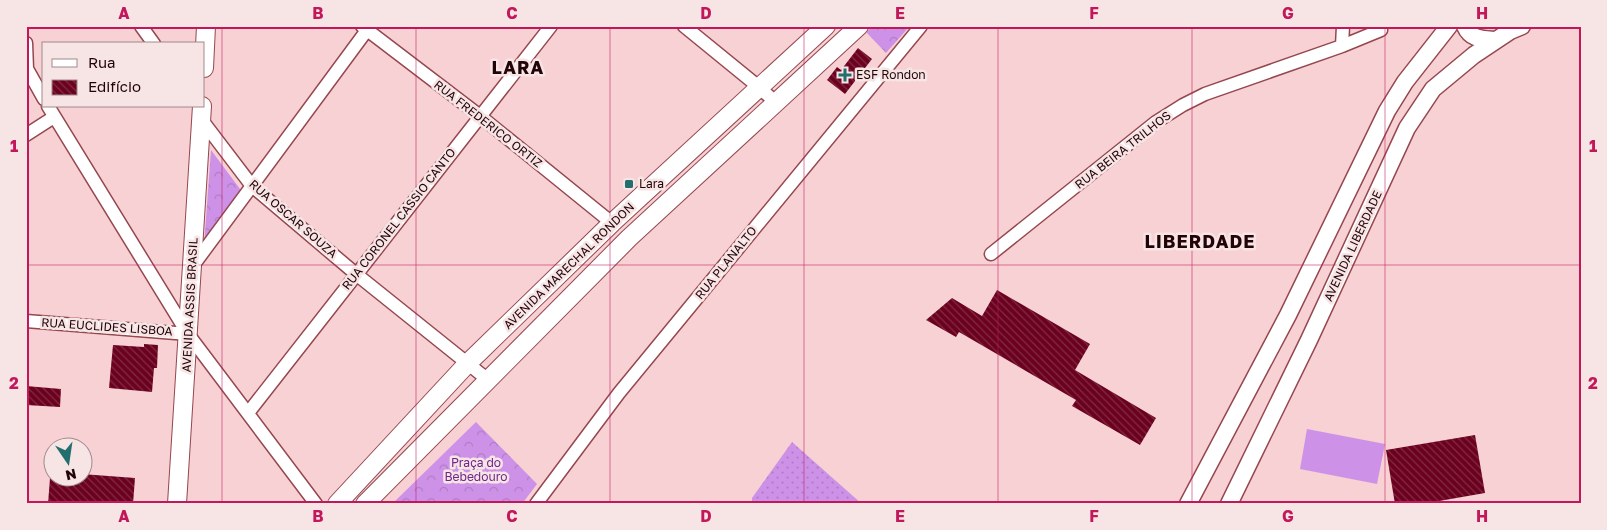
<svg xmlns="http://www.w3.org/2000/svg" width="1607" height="530" viewBox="0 0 1607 530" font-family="'Golos Text',sans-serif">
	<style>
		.grass { fill: url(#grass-dots) }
		.forest { fill: url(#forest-crowns) }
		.garden { fill: #cd92e7 }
		.building { fill: url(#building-back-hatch) }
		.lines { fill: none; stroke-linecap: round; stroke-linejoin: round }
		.minor-casing { stroke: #95474f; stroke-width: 15 }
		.tertiary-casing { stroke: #95474f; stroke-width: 19 }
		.secondary-casing { stroke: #95474f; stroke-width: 20 }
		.minor { stroke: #fff; stroke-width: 12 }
		.tertiary { stroke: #fff; stroke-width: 16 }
		.secondary { stroke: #fff; stroke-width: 18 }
		.grid { fill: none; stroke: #c2185b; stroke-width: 1; stroke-opacity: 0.55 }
		.poi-dot { fill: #236e6e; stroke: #f7e4e4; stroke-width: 2 }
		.labels { text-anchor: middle; stroke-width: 5; stroke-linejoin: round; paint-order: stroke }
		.poi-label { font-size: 12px; fill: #220408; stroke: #f7e4e4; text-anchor: start }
		.street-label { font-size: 12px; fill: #220408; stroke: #f7e4e4 }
		.park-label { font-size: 12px; fill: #6e258a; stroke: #f7e4e4 }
		.district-label { font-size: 18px; font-weight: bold; letter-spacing: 1px; fill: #220408; stroke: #f7e4e4 }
		.neatline { fill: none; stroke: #c2185b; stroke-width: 2 }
		.grid-label { font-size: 16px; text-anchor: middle; font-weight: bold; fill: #c2185b }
	</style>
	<defs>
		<pattern id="grass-dots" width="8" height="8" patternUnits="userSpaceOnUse" patternTransform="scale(1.25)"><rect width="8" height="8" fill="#cd92e7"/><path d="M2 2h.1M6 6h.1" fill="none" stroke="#b07cc5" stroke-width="1.8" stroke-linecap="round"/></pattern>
		<pattern id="forest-crowns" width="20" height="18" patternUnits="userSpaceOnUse" patternTransform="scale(1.25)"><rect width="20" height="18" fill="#cd92e7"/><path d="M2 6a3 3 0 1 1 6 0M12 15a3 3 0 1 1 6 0" fill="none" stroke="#b07cc5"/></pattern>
		<pattern id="building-back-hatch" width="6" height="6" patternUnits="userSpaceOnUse" patternTransform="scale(1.25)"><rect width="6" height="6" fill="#6b001f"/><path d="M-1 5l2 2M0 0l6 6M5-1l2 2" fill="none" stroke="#802d44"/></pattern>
	</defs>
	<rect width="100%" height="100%" fill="#f7d1d3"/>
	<!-- grass -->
	<path class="grass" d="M792 442 862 504H752V498Z"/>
	<!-- forest -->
	<path class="forest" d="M873 26H910L886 53 866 32Z
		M211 150 243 193 204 245Z
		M476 422 537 484 522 504H392Z"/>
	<!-- garden -->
	<path class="garden" d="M1307 429 1385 444 1377 484 1300 469Z"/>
	<!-- building -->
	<path class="building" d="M858 48 872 59 845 94 827 80 837 67 841 70Z
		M997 290 1090 344 1075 370 1156 418 1140 445 1072 406 1076 400 959 332 956 337 926 320 952 298 982 316Z
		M144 344 158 345 157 368H154L152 392 109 388 113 345 144 347Z
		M26 386 61 389 60 407 26 405Z
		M1475 435 1485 493 1422 504H1395L1386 450Z
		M82 474 135 478 133 504H48L50 478H82Z"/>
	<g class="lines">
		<defs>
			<path id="minor" d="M141 26 154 44
				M362 26 480 116 612 223
				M684 26 760 88 776 103
				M26 43 27 69
				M1342 46 1343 26
				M26 67 44 99
				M48 106 188 334 316 504
				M201 119 252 186 356 274 487 379
				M26 135 54 117
				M991 254 1156 122 1183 105 1205 94 1342 46 1381 30
				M192 267 370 26
				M26 321 188 334
				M248 413 551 26
				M536 504 619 393 921 26"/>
			<path id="tertiary" d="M1465 26C1471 40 1483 39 1496 40
				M1188 504 1288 315 1387 111 1405 82 1449 26
				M1229 504 1309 340 1407 128 1433 89 1474 55 1510 31 1522 26"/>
			<path id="secondary" d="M204 68 206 26
				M177 504 202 106
				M337 504 468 363 612 223 826 26
				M365 504 629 238 859 26"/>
		</defs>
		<!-- minor casing -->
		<use href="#minor" class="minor-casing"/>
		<!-- tertiary casing -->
		<use href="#tertiary" class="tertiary-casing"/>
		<!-- secondary casing -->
		<use href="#secondary" class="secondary-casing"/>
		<!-- minor -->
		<use href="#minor" class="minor"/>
		<!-- tertiary -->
		<use href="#tertiary" class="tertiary"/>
		<!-- secondary -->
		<use href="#secondary" class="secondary"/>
	</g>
	<!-- grid -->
	<path class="grid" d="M222 26V504M416 26V504M610 26V504M804 26V504M998 26V504M1192 26V504M1385 26V504M26 265H1581"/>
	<!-- markers -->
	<g class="poi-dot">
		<path d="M842.5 67.5h5v5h5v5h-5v5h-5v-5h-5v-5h5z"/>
		<rect x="624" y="179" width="10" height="10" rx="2.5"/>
	</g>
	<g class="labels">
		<!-- poi labels -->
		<g class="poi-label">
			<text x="856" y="79">ESF Rondon</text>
			<text x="639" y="188">Lara</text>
		</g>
		<!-- street labels -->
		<g class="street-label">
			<text transform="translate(488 124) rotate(38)" y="4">RUA FREDERICO ORTIZ</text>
			<text transform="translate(1123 150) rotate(-38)" y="4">RUA BEIRA TRILHOS</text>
			<text transform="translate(293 219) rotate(41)" y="4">RUA OSCAR SOUZA</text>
			<text transform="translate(399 219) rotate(-52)" y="4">RUA CORONEL CASSIO CANTO</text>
			<text transform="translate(1353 246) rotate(-65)" y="4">AVENIDA LIBERDADE</text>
			<text transform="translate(726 263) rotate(-51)" y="4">RUA PLANALTO</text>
			<text transform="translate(569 266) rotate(-44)" y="4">AVENIDA MARECHAL RONDON</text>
			<text transform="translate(190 305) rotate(-87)" y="4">AVENIDA ASSIS BRASIL</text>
			<text transform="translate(107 327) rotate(4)" y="4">RUA EUCLIDES LISBOA</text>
		</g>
		<!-- park labels -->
		<g class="park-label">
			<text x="476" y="467">Praça do<tspan x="476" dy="14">Bebedouro</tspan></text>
		</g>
		<!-- district labels -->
		<g class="district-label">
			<text x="518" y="74">LARA</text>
			<text x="1200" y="248">LIBERDADE</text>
		</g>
	</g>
	<!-- border -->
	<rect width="1607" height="530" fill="none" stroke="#f7e4e4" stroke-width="55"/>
	<!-- legend -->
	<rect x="42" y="42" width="162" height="65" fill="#f7e4e4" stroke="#a28a8c"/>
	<rect x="52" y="59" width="25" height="8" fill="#ffffff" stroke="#a28a8c"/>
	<text x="88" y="68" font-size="15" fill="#220408">Rua</text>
	<rect x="52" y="80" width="25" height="15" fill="url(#building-back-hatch)" stroke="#a28a8c"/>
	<text x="88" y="92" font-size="15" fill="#220408">Edifício</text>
	<!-- north arrow -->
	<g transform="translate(68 462) rotate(167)"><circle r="24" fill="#f7e4e4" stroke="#a28a8c"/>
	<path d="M0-4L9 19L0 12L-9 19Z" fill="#236e6e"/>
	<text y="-8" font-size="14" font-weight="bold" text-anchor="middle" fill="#220408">N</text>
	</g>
	<rect x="28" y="28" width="1552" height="474" class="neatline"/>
	<g class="grid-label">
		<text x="124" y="19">A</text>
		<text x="318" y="19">B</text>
		<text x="512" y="19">C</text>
		<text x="706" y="19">D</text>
		<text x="900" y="19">E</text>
		<text x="1094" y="19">F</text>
		<text x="1288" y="19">G</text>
		<text x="1482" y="19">H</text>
		<text x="14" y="152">1</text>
		<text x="1593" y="152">1</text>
		<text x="14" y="389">2</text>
		<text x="1593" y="389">2</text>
		<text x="124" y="522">A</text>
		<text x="318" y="522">B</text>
		<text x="512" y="522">C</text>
		<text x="706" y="522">D</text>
		<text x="900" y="522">E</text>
		<text x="1094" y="522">F</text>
		<text x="1288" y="522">G</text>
		<text x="1482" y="522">H</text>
	</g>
</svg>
